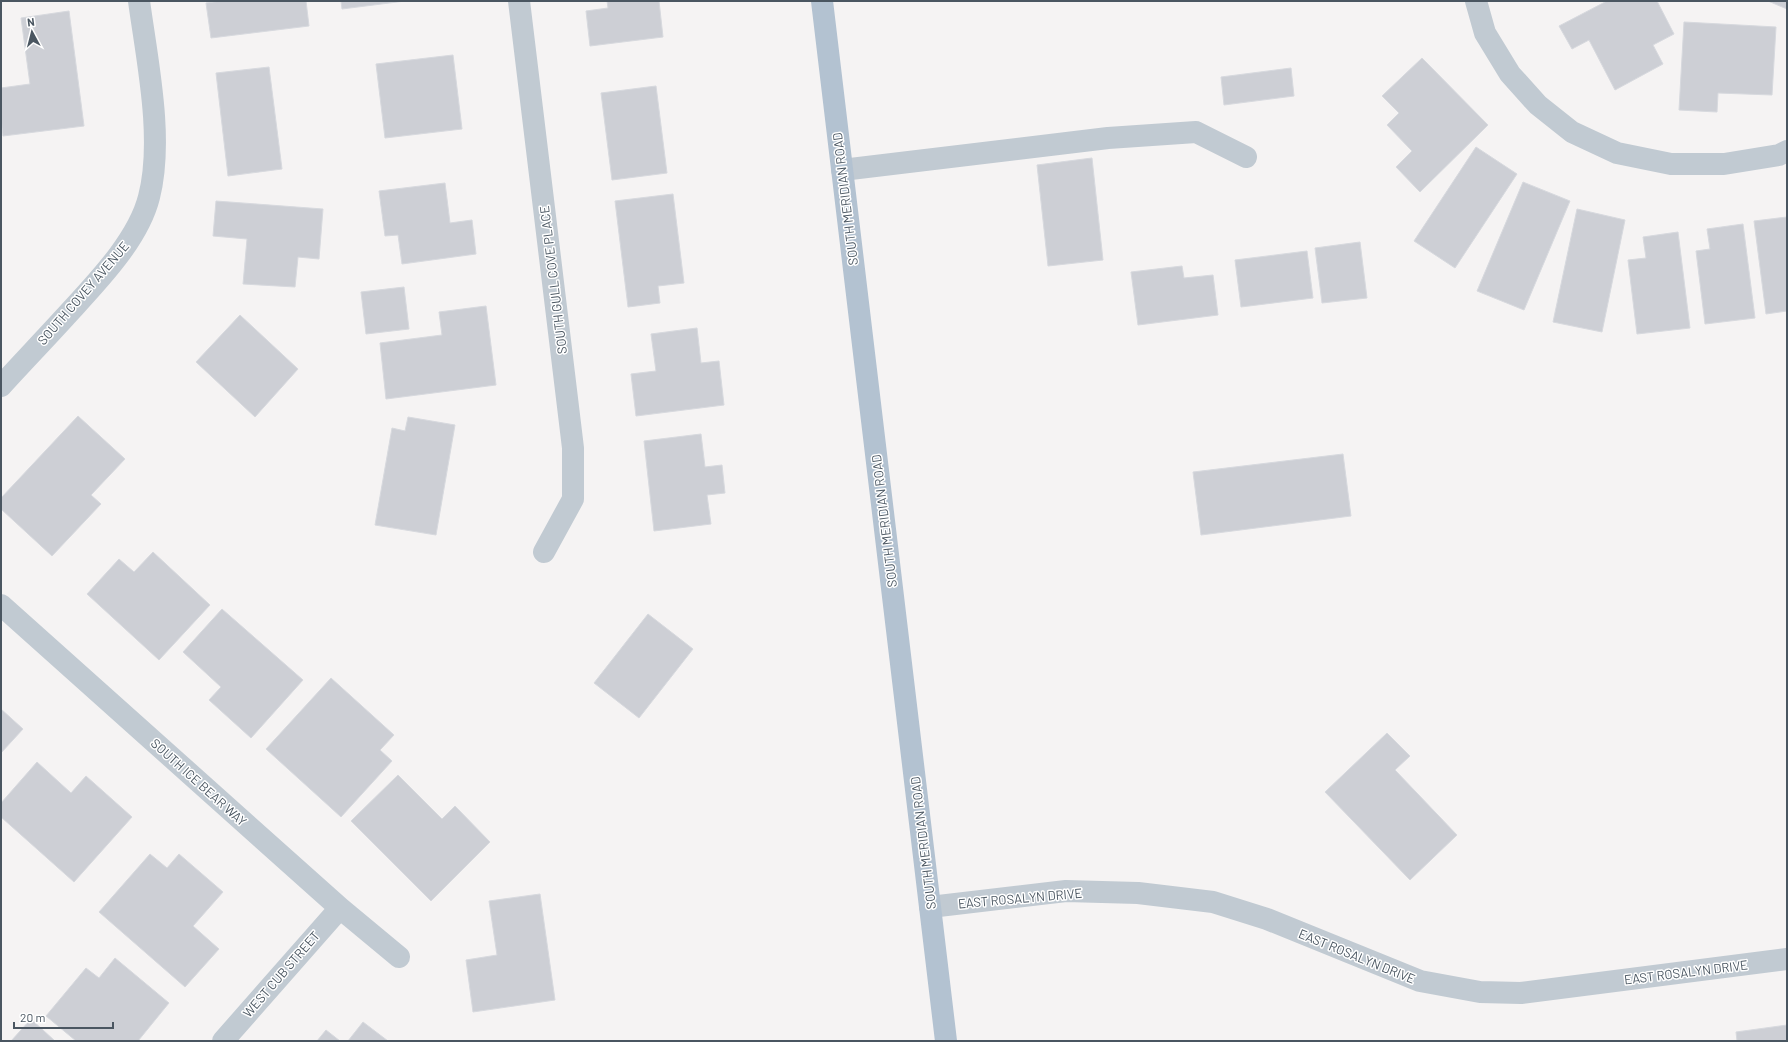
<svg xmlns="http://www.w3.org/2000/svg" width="1788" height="1042" viewBox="0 0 1788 1042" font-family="Barlow,sans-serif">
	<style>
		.building { fill: #cdcfd5; stroke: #d7d9de }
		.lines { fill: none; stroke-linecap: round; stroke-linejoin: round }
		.minor { stroke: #c1cad2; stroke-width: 22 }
		.major { stroke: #b3c2d1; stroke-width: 22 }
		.labels { text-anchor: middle; stroke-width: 3; stroke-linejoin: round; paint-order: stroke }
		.street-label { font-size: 13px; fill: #4a5661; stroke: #fff }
	</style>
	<rect width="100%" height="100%" fill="#f5f3f3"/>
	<!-- building -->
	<path class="building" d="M221 1H306L309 26 211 38 206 3Z
		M341 1H405L342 9Z
		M607 1H659L663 37 590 46 586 11 608 8Z
		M1607 1H1657L1674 34 1653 45 1663 64 1615 90 1589 40 1572 49 1559 26Z
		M1768 1H1787V9Z
		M69 11 84 126 3 136 1 119V88L30 84 21 18Z
		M1684 22 1776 27 1772 95 1718 93 1717 112 1679 110Z
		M453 55 462 129 385 138 376 64Z
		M1422 58 1488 125 1420 192 1396 167 1412 151 1387 125 1399 113 1382 96Z
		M269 67 282 169 228 176 216 73Z
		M1291 68 1294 96 1224 105 1221 77Z
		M656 86 667 173 612 180 601 93Z
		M1476 147 1517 174 1455 268 1414 241Z
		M1092 158 1103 260 1048 266 1037 165Z
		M1523 182 1570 201 1524 310 1477 291Z
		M445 183 450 223 472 220 476 254 402 264 398 235 385 236 379 191Z
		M673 194 684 283 658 286 660 303 628 307 615 201Z
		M216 201 323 209 319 259 298 257 295 287 243 284 247 239 213 236Z
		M1577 209 1625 220 1602 332 1553 322Z
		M1787 217V311L1766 314 1754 221Z
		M1743 224 1755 318 1705 324 1696 251 1710 249 1707 229Z
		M1678 232 1690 328 1637 334 1628 260 1646 258 1643 237Z
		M1360 242 1367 298 1322 303 1315 248Z
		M1307 251 1313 298 1241 307 1235 260Z
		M1182 266 1184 278 1213 275 1218 315 1138 325 1131 272Z
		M404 287 409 329 366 334 361 292Z
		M486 306 496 385 386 399 380 343 442 335 439 312Z
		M240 315 298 369 255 417 196 362Z
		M697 328 701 363 719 361 724 405 636 416 631 374 656 371 651 334Z
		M78 416 125 459 91 495 101 504 52 556 1 509V498Z
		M408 417 455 425 436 535 375 525 392 428 405 431Z
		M701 434 705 467 722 465 725 493 707 495 711 524 654 531 644 441Z
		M1343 454 1351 516 1201 535 1193 472Z
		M153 552 210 605 159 660 87 594 119 559 134 572Z
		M222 609 303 680 251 738 209 700 221 687 183 652Z
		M648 614 693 649 639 718 594 683Z
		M331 678 394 735 380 750 392 761 341 817 266 749Z
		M1 709 23 729 1 753Z
		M1387 733 1410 756 1395 770 1457 835 1410 880 1325 792Z
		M37 762 71 793 86 776 132 817 74 882 1 817V803Z
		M398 775 442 819 455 806 490 842 431 901 351 821Z
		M150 854 167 868 179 854 223 892 193 926 219 949 185 987 99 912Z
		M540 894 555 1000 473 1012 466 960 497 955 489 901Z
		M115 958 169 1003 138 1041H76L46 1016 86 968 99 978Z
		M31 1019 55 1041H11Z
		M363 1022 388 1041H348Z
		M1787 1025V1041H1737L1736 1032Z
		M326 1030 340 1041H317Z"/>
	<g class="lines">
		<!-- minor -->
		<path class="minor" d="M519 1 573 448V499L544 552
			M1476 1 1485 33 1510 74 1538 105 1572 132 1617 153 1671 164H1724L1779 155 1787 151
			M842 170 1108 138 1196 132 1246 157
			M1 386C22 363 44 340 65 317 95 284 138 241 149 197 164 139 147 60 139 1
			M1 605 340 908 399 957
			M930 907 1066 891 1138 893 1213 902 1267 919 1420 981 1480 992 1521 993 1787 959
			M223 1041 340 908"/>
		<!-- major -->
		<path class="major" d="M822 1 946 1041"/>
	</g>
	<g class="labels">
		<!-- street labels -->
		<g class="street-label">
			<text transform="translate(845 199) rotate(-97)" y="5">SOUTH MERIDIAN ROAD</text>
			<text transform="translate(553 280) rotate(-97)" y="5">SOUTH GULL COVE PLACE</text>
			<text transform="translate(83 293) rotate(-49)" y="5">SOUTH COVEY AVENUE</text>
			<text transform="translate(884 521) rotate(-97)" y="5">SOUTH MERIDIAN ROAD</text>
			<text transform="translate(199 782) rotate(42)" y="5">SOUTH ICE BEAR WAY</text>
			<text transform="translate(923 843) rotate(-97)" y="5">SOUTH MERIDIAN ROAD</text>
			<text transform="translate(1020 898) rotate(-5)" y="5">EAST ROSALYN DRIVE</text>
			<text transform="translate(1357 956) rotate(22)" y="5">EAST ROSALYN DRIVE</text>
			<text transform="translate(1686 972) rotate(-7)" y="5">EAST ROSALYN DRIVE</text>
			<text transform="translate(281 974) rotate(-49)" y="5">WEST CUB STREET</text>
		</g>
	</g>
	<!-- border -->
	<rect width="1788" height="1042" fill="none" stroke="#4a5661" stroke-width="4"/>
	<!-- north arrow -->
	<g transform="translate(32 32) rotate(353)" stroke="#ffffff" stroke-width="3" paint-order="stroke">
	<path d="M0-3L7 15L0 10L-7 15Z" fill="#4a5661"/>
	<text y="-6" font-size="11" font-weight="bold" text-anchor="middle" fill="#4a5661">N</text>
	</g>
	<!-- scale -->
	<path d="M14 1022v6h99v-6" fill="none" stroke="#4a5661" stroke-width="2"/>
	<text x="20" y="1022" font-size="12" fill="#4a5661" stroke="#ffffff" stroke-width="3" paint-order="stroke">20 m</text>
</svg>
